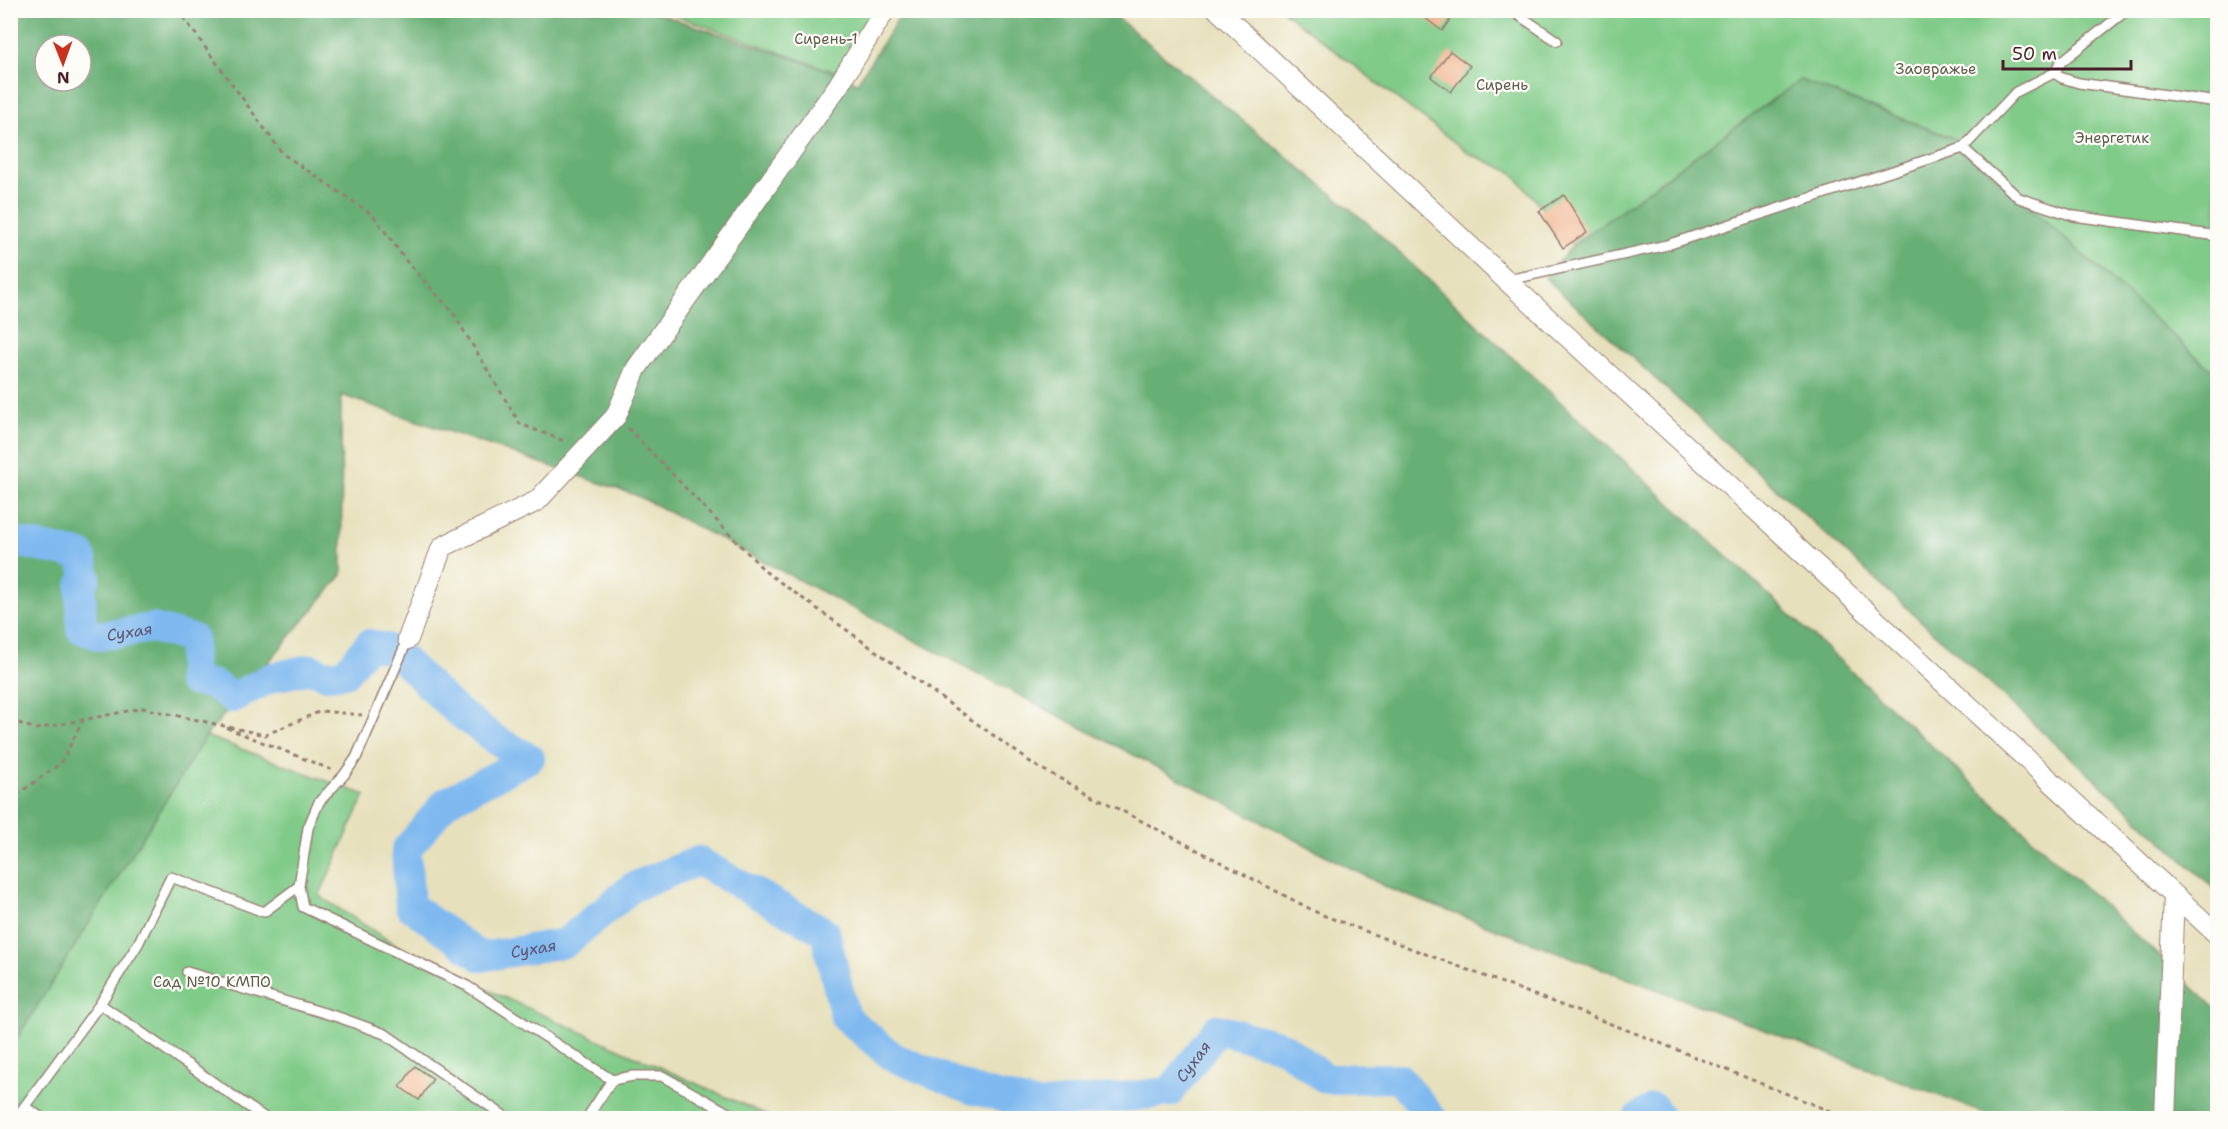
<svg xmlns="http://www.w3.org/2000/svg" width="2228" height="1129" viewBox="0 0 2228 1129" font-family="'Shantell Sans',sans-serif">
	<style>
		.green { fill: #80cb88; stroke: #65755a; stroke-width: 1.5 }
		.forest { fill: #68af74; stroke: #596750; stroke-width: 1.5; fill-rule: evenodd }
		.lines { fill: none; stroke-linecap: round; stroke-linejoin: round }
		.river { stroke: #7fb9f0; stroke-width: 30 }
		.building { fill: #f1b189 }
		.service-casing { stroke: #988074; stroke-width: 12 }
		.minor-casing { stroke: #988074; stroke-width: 22 }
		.path { stroke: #988074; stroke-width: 3; stroke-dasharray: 4.5 4.5; stroke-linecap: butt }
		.service { stroke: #fff; stroke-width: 9 }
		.minor { stroke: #fff; stroke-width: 20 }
		.labels { text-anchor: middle; stroke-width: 4.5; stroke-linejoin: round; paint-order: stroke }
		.park-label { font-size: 15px; fill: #5d5b4c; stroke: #fdfcf7 }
		.water-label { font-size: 16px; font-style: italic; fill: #5d5570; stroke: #fdfcf7 }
	</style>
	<rect width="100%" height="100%" fill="#fdfcf7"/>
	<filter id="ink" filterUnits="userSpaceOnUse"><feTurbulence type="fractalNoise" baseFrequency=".0167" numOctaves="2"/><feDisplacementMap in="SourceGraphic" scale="12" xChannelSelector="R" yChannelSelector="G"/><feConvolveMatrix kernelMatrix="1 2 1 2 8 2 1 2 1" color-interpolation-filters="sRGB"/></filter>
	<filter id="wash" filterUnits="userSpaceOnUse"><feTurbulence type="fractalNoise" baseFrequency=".008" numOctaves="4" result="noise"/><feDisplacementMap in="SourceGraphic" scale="24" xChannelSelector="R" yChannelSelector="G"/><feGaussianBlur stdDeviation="1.35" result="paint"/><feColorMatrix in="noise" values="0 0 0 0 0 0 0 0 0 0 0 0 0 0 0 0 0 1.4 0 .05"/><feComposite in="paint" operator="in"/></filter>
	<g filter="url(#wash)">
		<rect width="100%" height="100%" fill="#e7e0bc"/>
		<!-- green -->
		<path class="green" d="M663 11H876L841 74Z
			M1283 11H2217V375L1953 138 1800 80 1573 245 1512 172 1470 154Z
			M206 736 365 795 319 896 414 957 773 1118H11L10 1048Z"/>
		<!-- forest -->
		<path class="forest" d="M1108 10 1365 221 2217 1010 2218 1118H1998L1390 889 638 496 341 395 342 575 206 736 11 1048V11H650L841 74 857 83 903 11ZM45 45H81V81H45Z
			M1800 80 1953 138 2217 375V891L1545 278 1573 245Z"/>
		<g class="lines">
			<!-- river -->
			<g class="river">
				<path id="s1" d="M10 541 81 555 86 577 81 587V629L100 636 153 628 193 639 192 681 215 685 232 698 273 677 311 669 327 675 345 673 369 644 393 650 454 709 496 740 530 758 446 802 406 850 410 906 481 957 565 943 633 887 698 861 825 932 845 1017 893 1057 973 1090 1038 1106 1170 1092 1217 1029 1282 1046 1326 1079 1399 1078 1432 1118"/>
				<path d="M1638 1118 1654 1108 1659 1118"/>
			</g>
		</g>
		<g id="blocks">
			<!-- building -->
			<path class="building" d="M1415 10H1457L1442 31Z
				M1450 51 1470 66 1451 92 1431 77Z
				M1564 195 1587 232 1563 248 1539 211Z
				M415 1066 433 1079 419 1100 400 1087Z"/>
		</g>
	</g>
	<g filter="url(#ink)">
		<use href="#blocks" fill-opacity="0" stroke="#988074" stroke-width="1.5"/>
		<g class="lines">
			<defs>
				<path id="service" d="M1511 10 1557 41
					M1867 12 1868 10
					M2054 73 2062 78 2079 83 2218 102
					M1963 148 2019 198 2074 216 2218 236
					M1508 280 1667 245 1963 148 2016 92 2054 73 2061 62 2127 10
					M408 639 356 758 344 775 319 802 308 828 299 886 303 907 467 986 612 1080 633 1076H662L737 1118
					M187 972 341 1018 385 1034 507 1118
					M100 1004 265 1118
					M25 1107 42 1118
					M16 1118 100 1004 138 944 171 877 264 912 299 886
					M587 1118 612 1080"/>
				<path id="minor" d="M1218 10 1506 280 2218 935
					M408 639 442 547 537 501 616 416 636 369 838 86 885 10
					M2165 1118 2174 895"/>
			</defs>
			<!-- service casing -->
			<use href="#service" class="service-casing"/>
			<!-- minor casing -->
			<use href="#minor" class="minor-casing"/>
			<!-- path -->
			<path class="path" d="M178 10 283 154 373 215 407 262 452 311 520 424 567 442
				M628 428 766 572 1036 766 1320 914 1640 1035 1847 1118
				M10 720 36 729 143 708 265 735 321 711 362 715
				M227 728 332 770
				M10 800 61 763 83 720"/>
			<!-- service -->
			<use href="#service" class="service"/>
			<!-- minor -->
			<use href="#minor" class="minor"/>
		</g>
	</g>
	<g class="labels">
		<!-- park labels -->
		<g class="park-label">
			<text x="826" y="44">Сирень-1</text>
			<text x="1936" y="74">Заовражье</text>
			<text x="1502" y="90">Сирень</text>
			<text x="2112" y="143">Энергетик</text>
			<text x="212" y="987">Сад №10 КМПО</text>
		</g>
		<!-- water labels -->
		<g class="water-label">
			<text dy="6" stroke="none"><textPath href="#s1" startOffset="198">Сухая</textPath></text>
			<text dy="6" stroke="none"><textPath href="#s1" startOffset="1062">Сухая</textPath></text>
			<text dy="6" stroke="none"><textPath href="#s1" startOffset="1872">Сухая</textPath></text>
		</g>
	</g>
	<!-- margin -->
	<rect width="2228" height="1129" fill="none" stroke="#fdfcf7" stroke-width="36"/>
	<!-- north arrow -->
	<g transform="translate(63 63) rotate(179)"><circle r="28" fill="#fdfcf7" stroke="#b5a4a5" stroke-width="1.5"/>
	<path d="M0-4.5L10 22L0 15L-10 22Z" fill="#c8321e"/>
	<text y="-9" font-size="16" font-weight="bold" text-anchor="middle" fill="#4a1f2b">N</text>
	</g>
	<!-- scale -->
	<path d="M2003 60v9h128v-9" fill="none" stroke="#4a1f2b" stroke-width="3"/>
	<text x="2012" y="60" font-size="18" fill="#4a1f2b" stroke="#fdfcf7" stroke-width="4.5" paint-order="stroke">50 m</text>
</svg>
